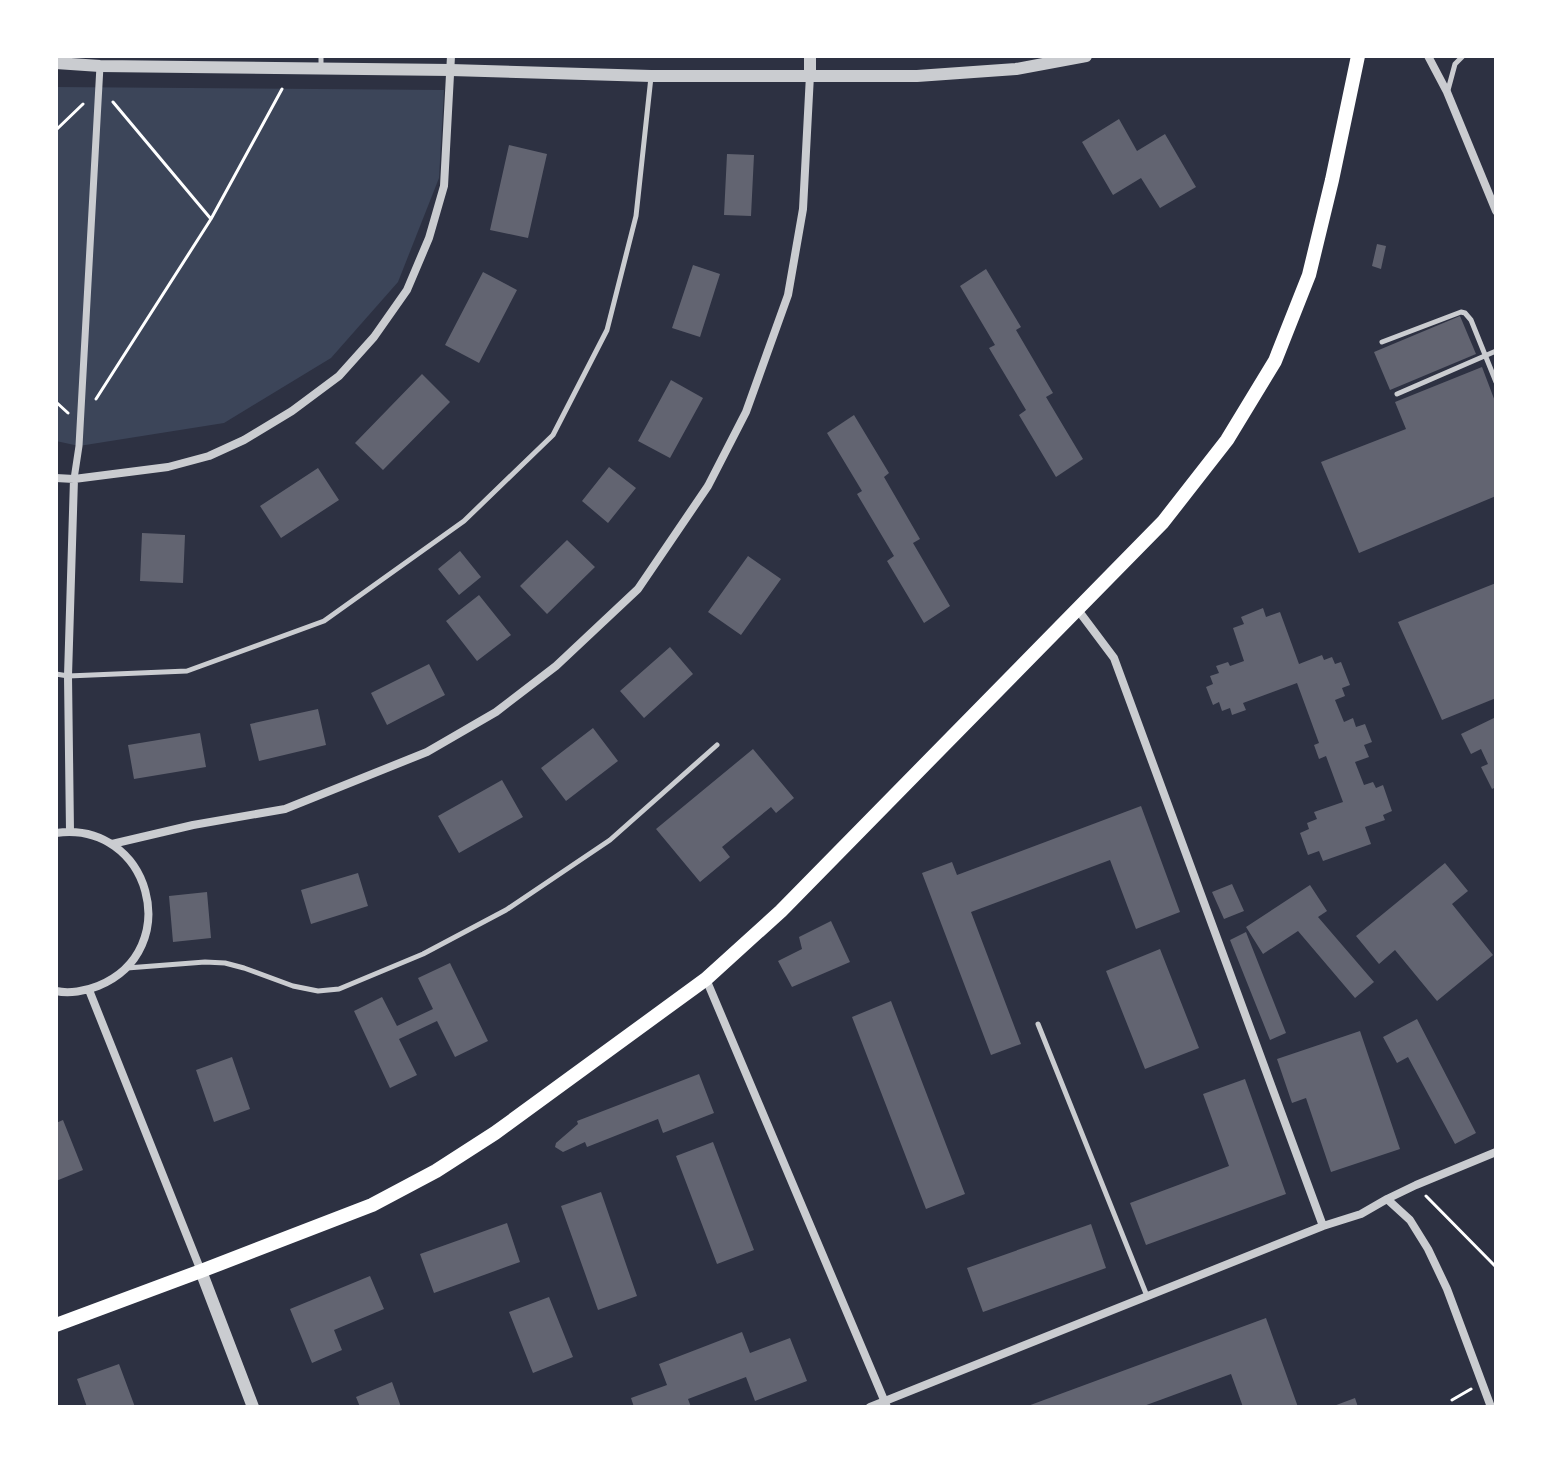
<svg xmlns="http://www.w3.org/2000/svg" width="1552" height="1463" viewBox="0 0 1552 1463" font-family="Inter,sans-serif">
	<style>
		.green { fill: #3c4559 }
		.building { fill: #626471 }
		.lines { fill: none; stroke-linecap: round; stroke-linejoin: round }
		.path { stroke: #fff; stroke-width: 3 }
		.service { stroke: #caccd0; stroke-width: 5 }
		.pedestrian { stroke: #caccd0; stroke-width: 7 }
		.minor { stroke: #caccd0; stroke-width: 8 }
		.tertiary { stroke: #caccd0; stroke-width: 12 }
		.secondary { stroke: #fff; stroke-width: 14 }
	</style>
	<rect width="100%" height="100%" fill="#2d3142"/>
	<!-- green -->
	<path class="green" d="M56 87 444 90 439 178 398 282 331 358 224 423 79 446 56 441Z"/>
	<!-- building -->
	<path class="building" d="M1119 119 1137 151 1165 134 1196 187 1160 208 1141 178 1113 195 1082 142Z
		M509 145 547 154 528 238 490 230Z
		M727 154 754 155 751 216 724 215Z
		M1377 244 1386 246 1381 269 1372 266Z
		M693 265 720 274 700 337 672 328Z
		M986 269 1021 327 1016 330 1053 393 1046 397 1083 459 1056 477 1019 415 1026 410 989 348 995 345 960 286Z
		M483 272 517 290 479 363 445 345Z
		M1460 316 1476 354 1390 390 1374 352Z
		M1482 367 1496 404V496L1359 553 1321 462 1406 429 1395 402Z
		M422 374 450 402 383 470 355 443Z
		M671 380 703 398 670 458 638 441Z
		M854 415 889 473 884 477 920 539 913 543 950 606 924 623 887 561 894 556 857 494 862 491 827 433Z
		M609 467 636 488 608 523 582 501Z
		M318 468 339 500 281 538 260 506Z
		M142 533 185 535 183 583 140 581Z
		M567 540 595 567 547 614 520 586Z
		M460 551 481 577 459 595 438 569Z
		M748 556 781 579 741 635 708 612Z
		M1496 583V698L1442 720 1398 622Z
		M479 595 511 635 477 661 446 621Z
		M1263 608 1266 617 1280 612 1299 664 1322 655 1324 660 1332 657 1335 664 1341 662 1350 685 1342 688 1345 696 1335 700 1344 722 1353 718 1356 727 1365 724 1372 742 1364 745 1369 757 1355 762 1364 785 1373 782 1376 788 1383 785 1392 811 1383 815 1385 820 1365 827 1371 844 1323 861 1319 851 1308 855 1300 833 1309 829 1307 823 1317 819 1314 812 1343 802 1326 756 1319 759 1314 745 1319 743 1297 683 1243 703 1246 710 1232 715 1230 708 1222 711 1219 702 1213 705 1206 687 1213 684 1210 676 1219 673 1216 666 1228 662 1230 666 1244 661 1233 628 1244 624 1241 617Z
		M670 647 693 674 644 718 620 691Z
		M429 664 445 695 387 725 371 693Z
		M318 709 326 745 259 761 250 724Z
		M1496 717V787L1492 789 1481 767 1488 764 1481 749 1471 754 1461 734Z
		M593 728 618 761 566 801 541 768Z
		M200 733 206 767 134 779 128 745Z
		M753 749 794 798 776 813 771 807 722 847 730 857 700 882 656 829Z
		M502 780 523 817 459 853 438 816Z
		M1141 806 1180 912 1136 929 1110 860 971 912 1021 1044 991 1055 922 873 952 862 957 875Z
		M1445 863 1468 891 1452 904 1493 955 1437 1001 1395 950 1379 964 1356 936Z
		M358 873 368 906 311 924 301 890Z
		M1232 884 1244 911 1224 919 1212 892Z
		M1310 885 1327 911 1318 917 1374 982 1355 998 1298 931 1263 954 1246 927Z
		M207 892 211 938 173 942 169 896Z
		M831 921 850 962 792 987 778 961 802 949 799 937Z
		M1246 932 1286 1033 1270 1040 1230 940Z
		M1160 949 1199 1048 1145 1069 1106 971Z
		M450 963 488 1041 455 1057 437 1021 399 1039 417 1075 390 1088 354 1011 382 997 397 1026 433 1009 418 978Z
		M891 1001 965 1194 926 1209 852 1017Z
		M1417 1019 1476 1133 1455 1144 1408 1057 1397 1063 1383 1037Z
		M1360 1031 1400 1149 1331 1172 1306 1098 1292 1103 1277 1059Z
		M232 1057 250 1109 214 1122 196 1070Z
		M699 1074 714 1113 663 1133 658 1119 587 1147 585 1142 563 1152 555 1147 556 1143 578 1124 577 1121Z
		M1245 1079 1286 1194 1146 1245 1130 1203 1229 1166 1203 1094Z
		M63 1120 83 1170 56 1181V1123Z
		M713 1142 754 1250 717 1264 676 1156Z
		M601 1192 637 1296 598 1310 561 1206Z
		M507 1223 520 1262 434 1293 420 1254Z
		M1091 1224 1106 1268 983 1312 967 1268Z
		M370 1276 384 1309 334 1330 342 1350 312 1363 290 1309Z
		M549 1297 573 1357 533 1373 509 1312Z
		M1266 1318 1298 1407H1243L1231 1374 1141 1407H1025Z
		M742 1332 750 1353 790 1338 807 1381 755 1401 746 1377 688 1399 691 1407H634L631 1398 667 1385 659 1364Z
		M119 1364 135 1407H87L77 1379Z
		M392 1382 401 1407H360L356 1397Z
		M1355 1398 1358 1407H1331Z"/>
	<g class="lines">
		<!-- path -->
		<path class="path" d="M113 102 211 219
			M56 130 83 104
			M96 399 211 219 282 89
			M56 402 68 413
			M1426 1196 1496 1267
			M1452 1400 1471 1389"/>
		<!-- service -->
		<path class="service" d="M321 68V56
			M1448 90 1455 64 1463 56
			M1382 342 1461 312 1465 313 1471 320 1496 382
			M1397 394 1496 351
			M56 674 68 676 187 671 324 621 464 521 553 435 607 330 636 216 651 77
			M127 968 205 962 225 963 244 968 293 986 318 991 339 989 423 954 506 910 610 840 717 745
			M1038 1024 1147 1296"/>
		<!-- pedestrian -->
		<path class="pedestrian" d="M74 479 79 446 100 66"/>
		<!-- minor -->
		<path class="minor" d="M1428 56 1447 92 1496 211
			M56 478 74 479 168 467 209 456 244 440 292 411 339 376 374 337 407 290 429 238 444 186 451 56
			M1078 610 1114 658 1323 1226
			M70 831 68 676 74 479
			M56 833C150 820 186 950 98 986 86 991 69 994 56 991
			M112 844 193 825 285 809 427 752 496 712 556 666 638 589 708 486 746 412 788 295 803 209 810 75
			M706 979 887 1407
			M89 990 201 1271
			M1387 1199 1410 1220 1428 1249 1447 1289 1491 1407
			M870 1407 1323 1226 1361 1214 1387 1199 1416 1185 1496 1152"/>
		<!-- tertiary -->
		<path class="tertiary" d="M56 63 100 66 451 70 651 76H917L1016 69 1086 56
			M810 75V56
			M201 1271 253 1407"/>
		<!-- secondary -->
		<path class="secondary" d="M56 1325 201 1271 372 1205 436 1171 495 1133 706 979 781 911 1163 522 1227 440 1275 361 1309 275 1332 180 1358 56"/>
	</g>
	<!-- border -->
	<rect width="1552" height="1463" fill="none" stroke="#ffffff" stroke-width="116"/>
</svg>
